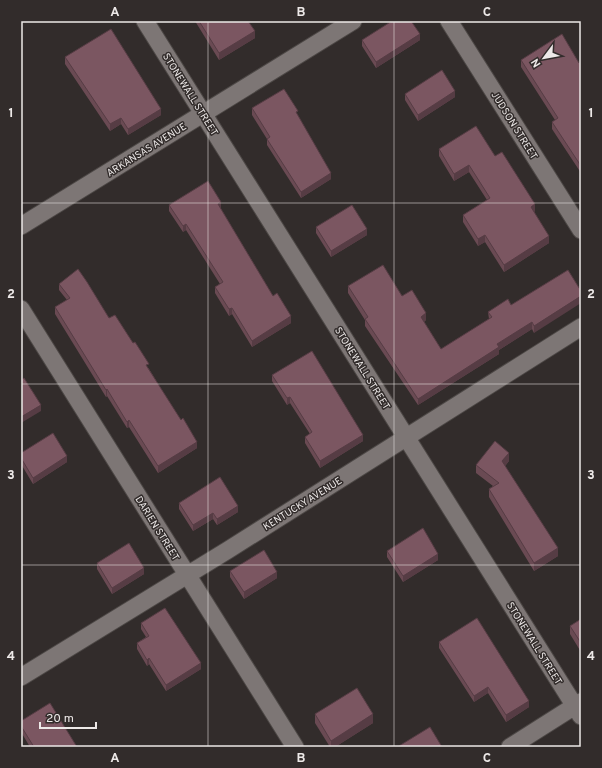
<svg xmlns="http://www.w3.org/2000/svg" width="602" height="768" viewBox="0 0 602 768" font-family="Overpass,sans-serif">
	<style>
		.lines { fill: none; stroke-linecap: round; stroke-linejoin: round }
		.street-casing { stroke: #4d4846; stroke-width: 19 }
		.street { stroke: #7d7675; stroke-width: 17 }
		.wall { fill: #6a4a53 }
		.shaded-wall { fill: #563c44 }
		.building { fill: #7b5661; stroke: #563c44 }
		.grid { fill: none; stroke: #ede9e8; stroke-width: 1; stroke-opacity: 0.55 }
		.labels { text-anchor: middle; stroke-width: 3; stroke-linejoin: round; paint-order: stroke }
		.street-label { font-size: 10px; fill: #ede9e8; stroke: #322c2b }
		.neatline { fill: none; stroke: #ede9e8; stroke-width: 1.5 }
		.grid-label { font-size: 13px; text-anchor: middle; font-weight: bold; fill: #ede9e8 }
	</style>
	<rect width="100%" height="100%" fill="#322c2b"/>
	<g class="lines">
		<defs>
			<path id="street" d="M145 21 581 716
				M449 21 581 230
				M21 226 353 21
				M21 309 295 747
				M21 677 228 550 581 327
				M510 747 581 702"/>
		</defs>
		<!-- street casing -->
		<use href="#street" class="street-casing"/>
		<!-- street -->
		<use href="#street" class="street"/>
	</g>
	<!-- wall -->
	<path class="wall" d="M195 21H248L255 38 219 60Z
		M362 40H420L376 68 362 46Z
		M65 57 161 115 128 135 121 124 110 131 65 64Z
		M521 60 579 63 581 62V173L552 129V122L555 120 521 67Z
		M405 94 455 97 418 121 405 100Z
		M252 108 298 116 331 179 301 198 267 145V139L252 115Z
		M439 149 495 156 535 211 534 212 549 243 504 272 485 242 478 246 463 222V215L487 200 469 172 454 181 439 156Z
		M169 205 221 208V209L273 296 291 323 252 347 232 314 229 316 215 293V287L220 284 186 230 183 232 169 211Z
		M316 227 367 235 331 257 316 233Z
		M568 270 534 333 532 329 499 350V354L418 405 365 326V320L348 293V286L402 296 426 320 424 322 441 349 489 319 488 312 511 305Z
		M59 284 109 318 149 369 197 448 158 473 129 427 127 428 107 396 106 397 55 314V307L67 300 59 290Z
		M272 375 363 441 320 468 305 443V437L310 434 290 403 287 405 272 381Z
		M21 453 67 462 33 484 21 464Z
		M509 461 505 466 558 556 534 571 489 497V489L493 486 476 473V465Z
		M179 503 238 512 217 525 213 519 193 531 179 509Z
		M387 551 438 560 403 582 387 557Z
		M97 563 144 574 112 594 97 569Z
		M230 571 277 578 244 599 230 577Z
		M581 619V652L570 634V626Z
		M141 623 201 669 166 691 149 664 147 666 137 649V643L146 637 141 629Z
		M439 642 529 707 506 722 488 693 474 702 439 648Z
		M315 714 373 723 335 747H330L315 723Z
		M21 721 77 747H30L21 732Z"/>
	<!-- shaded-wall -->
	<path class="shaded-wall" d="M255 31V38L219 60V53Z
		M420 34V40L376 68V62Z
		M455 91V97L418 121V115Z
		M161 109V115L128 135V129Z
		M121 118V124L110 131V124Z
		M469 165V172L454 181V174Z
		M331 173V179L301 198V192Z
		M221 202V208L218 210V204Z
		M535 204V211L531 214V207Z
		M186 224V230L183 232V226Z
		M367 229V235L331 257V251Z
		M485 235V242L478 246V239Z
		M549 236V243L504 272V265Z
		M581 296V303L534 333V326Z
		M232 308V314L229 316V309Z
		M426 313V320L421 323V317Z
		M291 316V323L252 347V341Z
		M532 322V329L499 350V354L418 405V399L497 344Z
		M107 389V396L106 397V390Z
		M290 397V403L287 405V398Z
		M41 405V411L21 423V417Z
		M129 420V427L127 428V422Z
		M363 435V441L320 468V461Z
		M197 442V448L158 473V466Z
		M509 453V461L502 470V461Z
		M67 456V462L33 484V478Z
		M238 506V512L217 525V519Z
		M213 513V519L193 531V525Z
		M558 548V556L534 571V563Z
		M438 554V560L403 582V576Z
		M144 568V574L112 594V588Z
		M277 572V578L244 599V592Z
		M149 658V664L147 666V660Z
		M201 663V669L166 691V685Z
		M488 687V693L474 702V696Z
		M529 701V707L506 722V715Z
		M373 714V723L335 747H331V741Z"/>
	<!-- building -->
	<path class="building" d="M199 21H248L255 31 219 53Z
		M392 21H411L420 34 376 62 362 40Z
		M111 29 161 109 128 129 121 118 110 124 65 57Z
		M562 34 579 63 581 62V166L552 122 558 118 521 60Z
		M442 70 455 91 418 115 405 94Z
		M284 89 298 111 296 112 331 173 301 192 267 139 270 137 252 108Z
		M476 126 495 156 502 152 535 204 531 207 549 236 504 265 485 235 478 239 463 215 490 198 469 165 454 174 439 149Z
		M208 181 221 202 218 204 273 296 277 293 291 316 252 341 232 308 229 309 215 287 223 282 186 224 183 226 169 205Z
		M352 205 367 229 331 251 316 227Z
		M383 265 402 296 412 290 426 313 421 317 441 349 492 317 488 312 508 299 511 305 568 270 581 291V296L534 326 532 322 497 344 499 347 418 399 365 319 368 317 348 286Z
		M78 269 87 282 109 318 115 315 133 343 135 342 149 364 146 365 181 420 183 418 197 442 158 466 129 420 127 422 107 389 106 390 55 307 70 298 59 284Z
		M312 351 363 435 320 461 305 437 312 432 290 397 287 398 272 375Z
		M24 378 41 405 21 417V380Z
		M53 433 67 456 33 478 21 458V453Z
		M495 441 509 453 502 461 558 548 534 563 489 489 499 483 476 465Z
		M220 477 238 506 217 519 213 513 193 525 179 503Z
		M423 528 438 554 403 576 387 551Z
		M129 543 144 568 112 588 97 563Z
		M264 550 277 572 244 592 230 571Z
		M165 608 201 663 166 685 149 658 147 660 137 643 149 636 141 623Z
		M477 618 529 701 506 715 488 687 474 696 439 642Z
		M581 619V643L570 626Z
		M357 688 373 714 331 741 315 714Z
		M50 703 77 747H34L21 726V721Z
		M430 727 442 747H400L399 746Z"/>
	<!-- grid -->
	<path class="grid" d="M208 21V747M394 21V747M21 203H581M21 384H581M21 565H581"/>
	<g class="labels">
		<!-- street labels -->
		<g class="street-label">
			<text transform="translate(191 94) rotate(58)" y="4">STONEWALL STREET</text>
			<text transform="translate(515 125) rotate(58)" y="4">JUDSON STREET</text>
			<text transform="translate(146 149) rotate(-32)" y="4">ARKANSAS AVENUE</text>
			<text transform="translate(363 368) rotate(58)" y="4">STONEWALL STREET</text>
			<text transform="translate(302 503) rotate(-32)" y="4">KENTUCKY AVENUE</text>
			<text transform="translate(158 528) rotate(58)" y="4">DARIEN STREET</text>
			<text transform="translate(535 643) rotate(58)" y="4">STONEWALL STREET</text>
		</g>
	</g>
	<!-- border -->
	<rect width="602" height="768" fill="none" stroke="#322c2b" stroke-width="44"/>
	<!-- north arrow -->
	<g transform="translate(544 58) rotate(238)" stroke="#322c2b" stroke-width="3" paint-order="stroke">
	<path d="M0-3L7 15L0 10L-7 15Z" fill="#ede9e8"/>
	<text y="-6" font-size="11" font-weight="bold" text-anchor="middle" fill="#ede9e8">N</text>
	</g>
	<!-- scale -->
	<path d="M40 722v6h56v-6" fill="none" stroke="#ede9e8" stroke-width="2"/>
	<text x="46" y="722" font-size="12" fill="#ede9e8" stroke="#322c2b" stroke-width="3" paint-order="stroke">20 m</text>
	<rect x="22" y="22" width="558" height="724" class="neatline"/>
	<g class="grid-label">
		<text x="115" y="16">A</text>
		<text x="301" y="16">B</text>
		<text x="487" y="16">C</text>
		<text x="11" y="117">1</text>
		<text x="591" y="117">1</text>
		<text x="11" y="298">2</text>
		<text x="591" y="298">2</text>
		<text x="11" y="479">3</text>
		<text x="591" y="479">3</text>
		<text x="11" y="660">4</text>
		<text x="591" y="660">4</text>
		<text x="115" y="762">A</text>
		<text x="301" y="762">B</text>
		<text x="487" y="762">C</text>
	</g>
</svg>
